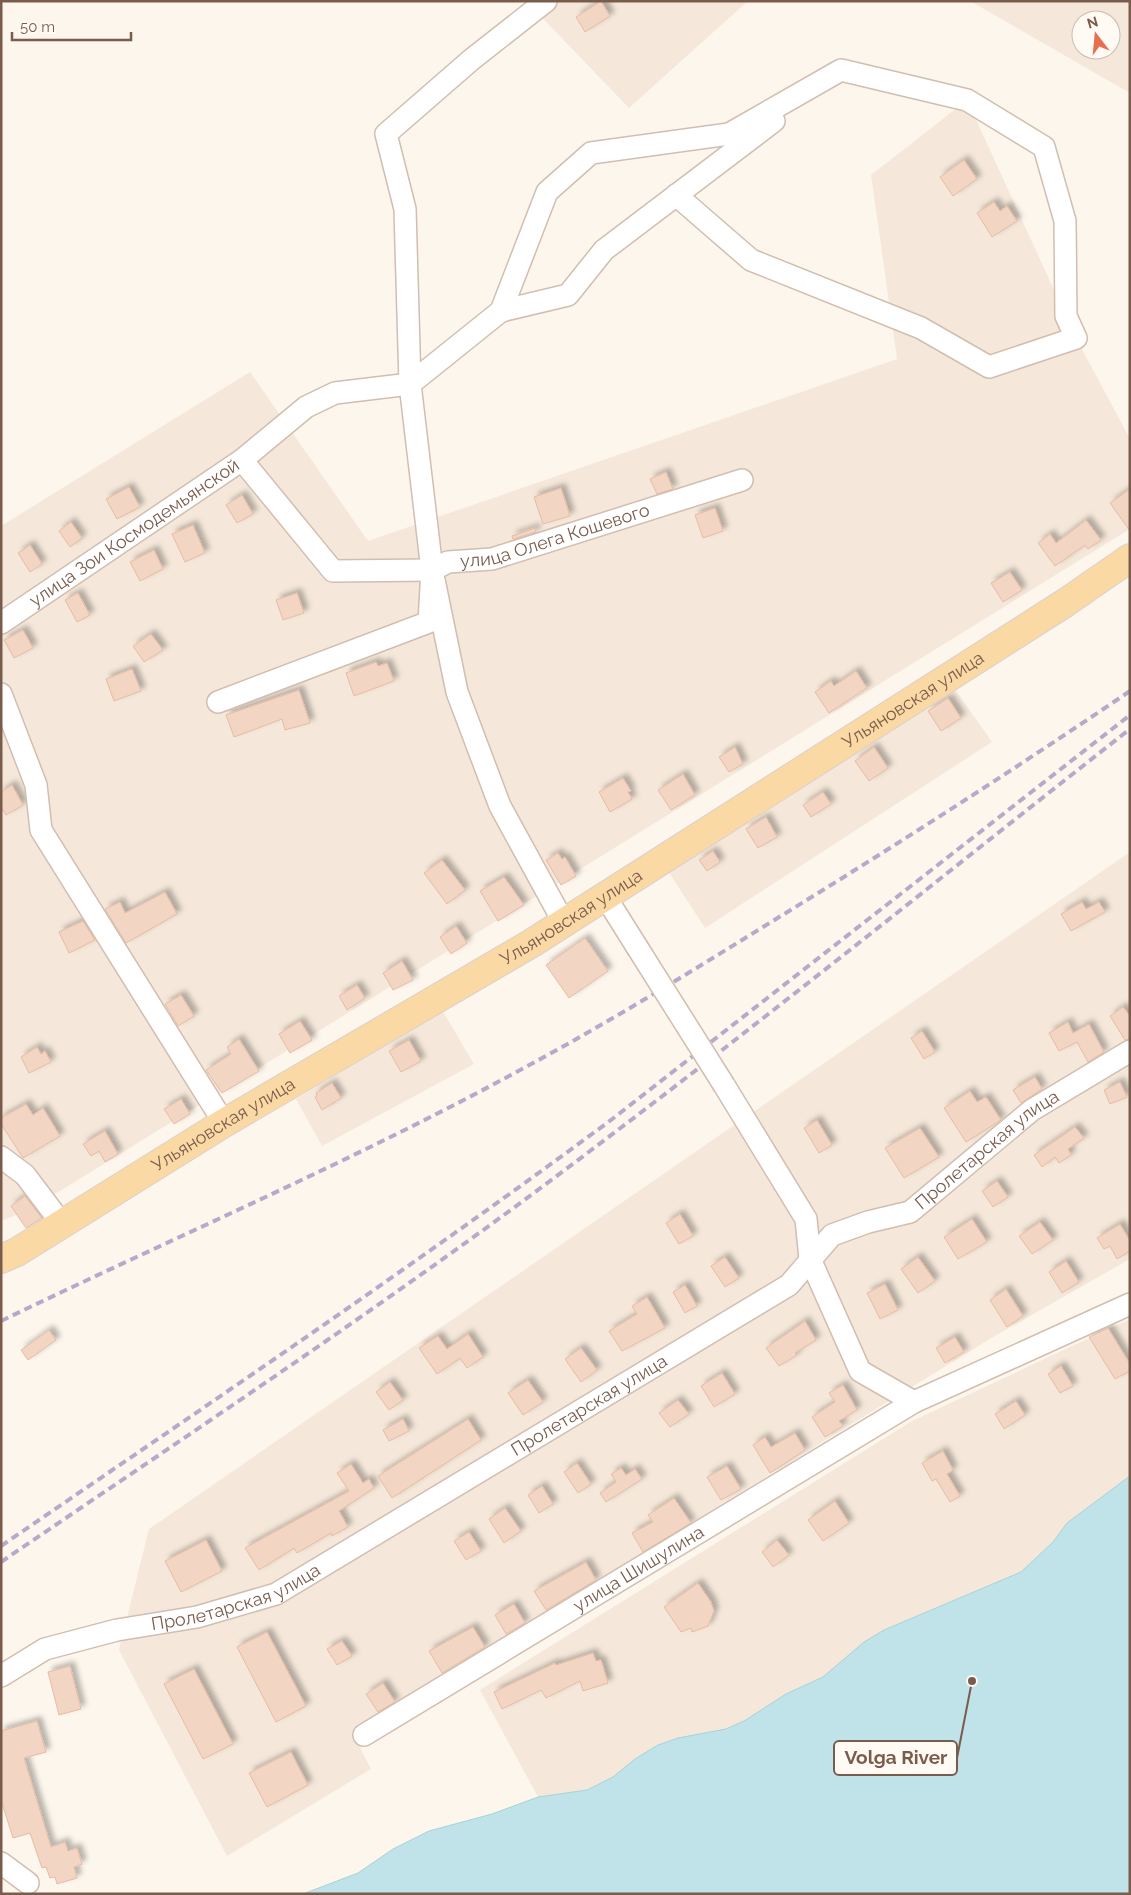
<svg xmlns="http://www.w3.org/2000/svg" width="1131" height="1895" viewBox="0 0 1131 1895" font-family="Raleway,sans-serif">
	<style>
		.residential { fill: #f5e8da; fill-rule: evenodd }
		.water { fill: #bfe3e8; stroke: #a5d3da }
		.building { fill: #f3d5c3; stroke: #e6bba3; filter: url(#shadow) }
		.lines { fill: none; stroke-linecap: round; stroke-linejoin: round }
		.minor-casing { stroke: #d1beb0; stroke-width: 24 }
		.major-casing { stroke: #dad1cd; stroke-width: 30 }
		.minor { stroke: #fff; stroke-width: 21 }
		.major { stroke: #fbd9a5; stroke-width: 28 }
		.rail { stroke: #b9a8c9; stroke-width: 4; stroke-dasharray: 8 5; stroke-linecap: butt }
		.minor-bridge-casing { stroke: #d1beb0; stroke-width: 24; stroke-linecap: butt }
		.minor-bridge { stroke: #fff; stroke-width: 21 }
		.labels { text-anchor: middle; stroke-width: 4; stroke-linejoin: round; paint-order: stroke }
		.street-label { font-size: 18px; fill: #7a5c4d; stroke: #fffaf3 }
		.leader { fill: none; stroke: #7a5c4d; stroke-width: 2 }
		.callout-dot { fill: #7a5c4d; stroke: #fffaf3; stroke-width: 2 }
		.callout { fill: #fffaf3; stroke: #7a5c4d; stroke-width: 2 }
		.callout-label { font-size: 19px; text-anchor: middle; font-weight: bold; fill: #7a5c4d }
	</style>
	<defs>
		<filter id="shadow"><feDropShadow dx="4.5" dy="-4.5" stdDeviation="2.5" flood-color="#0004"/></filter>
	</defs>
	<rect width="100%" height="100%" fill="#fdf6ec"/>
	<!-- residential -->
	<path class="residential" d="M526 1H748L629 108Z
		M970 1H1130V93ZM1081 20H1111V50H1081Z
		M967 100 1076 338 1130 439V529L31 1209 1 1221V526L250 372 368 541 897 359 871 175Z
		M952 685 992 742 705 928 668 871Z
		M1130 852V1259L993 1337 352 1732 371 1769 227 1856 119 1650 149 1529Z
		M442 1010 474 1064 322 1146 296 1099Z
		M1130 1319V1476L1067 1523 1053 1542 1021 1572 884 1630 823 1677 786 1694 744 1721 726 1729 678 1738 658 1745 635 1760 613 1777 587 1790 538 1797 480 1690 912 1421Z"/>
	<!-- water -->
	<path class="water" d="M1130 1476V1894H303L358 1873 393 1849 429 1831 492 1814 538 1797 587 1790 613 1777 635 1759 658 1745 678 1738 726 1729 744 1721 786 1694 823 1677 864 1642 884 1630 1021 1572 1053 1542 1067 1523Z"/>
	<!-- building -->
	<path class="building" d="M601 1 610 16 585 32 576 17Z
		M964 160 977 179 953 196 940 177Z
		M994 202 1000 211 1007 206 1017 221 992 237 977 213Z
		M666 472 673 489 657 494 650 479Z
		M129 487 140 507 117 519 106 499Z
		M561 488 570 516 543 524 534 497Z
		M1130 489V531L1110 503Z
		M242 495 253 514 237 523 226 505Z
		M715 508 723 531 703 538 695 515Z
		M1086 520 1101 540 1088 549 1085 545 1055 566 1038 543 1050 534 1056 543Z
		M71 522 82 538 70 547 59 531Z
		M193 525 205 553 185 562 172 534Z
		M535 528 536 532 513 539 512 536Z
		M30 545 42 564 30 572 18 553Z
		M154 550 163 569 140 581 130 562Z
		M1010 572 1022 590 1003 602 991 583Z
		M78 593 90 615 77 622 65 600Z
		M297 593 304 613 283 620 276 600Z
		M23 630 33 648 14 658 4 640Z
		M151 634 163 650 144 662 133 646Z
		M376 662 378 666 387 663 394 681 354 696 346 673Z
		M132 669 141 691 114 701 106 679Z
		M856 671 867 688 829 713 815 692 831 681 834 686Z
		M299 690 310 723 285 730 282 719 234 737 226 715Z
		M948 698 961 718 941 731 928 711Z
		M735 747 743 764 729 772 719 757Z
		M874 747 888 768 869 781 855 761Z
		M683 774 695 795 671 810 658 790Z
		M623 778 631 791 628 792 632 799 610 812 599 792Z
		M12 785 23 805 6 815 1 807V792Z
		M823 792 831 804 811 817 803 805Z
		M766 817 777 837 758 848 746 829Z
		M713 851 720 862 707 871 699 860Z
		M558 853 562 859 565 857 576 876 561 885 546 860Z
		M442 860 465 890 447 904 424 873Z
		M504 877 524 905 498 921 480 891Z
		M165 892 177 914 126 943 105 909 120 902 125 913Z
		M1082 902 1086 909 1099 902 1105 912 1071 931 1061 914Z
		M83 921 95 940 69 953 59 932Z
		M456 926 467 943 451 954 440 937Z
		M585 938 608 971 569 998 546 965Z
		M402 961 413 980 393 990 383 973Z
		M357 985 365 998 347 1010 339 996Z
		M181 995 194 1016 178 1026 165 1004Z
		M1123 1007 1130 1016V1039L1125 1040 1110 1016Z
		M300 1021 312 1040 290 1053 279 1034Z
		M1068 1022 1073 1033 1089 1024 1104 1052 1088 1062 1077 1042 1059 1051 1049 1033Z
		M922 1031 935 1052 924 1059 911 1038Z
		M239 1039 259 1071 222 1093 206 1070 231 1054 227 1047Z
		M409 1040 421 1061 401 1072 389 1051Z
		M37 1047 41 1054 45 1051 51 1062 29 1073 21 1057Z
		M1035 1077 1042 1089 1021 1103 1013 1090Z
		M1120 1082 1127 1097 1110 1104 1104 1090Z
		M332 1083 341 1098 322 1110 315 1097 317 1096 316 1093Z
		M970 1091 977 1102 986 1097 1001 1120 966 1142 944 1108Z
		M181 1099 190 1114 174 1124 164 1109Z
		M26 1104 33 1115 43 1108 60 1136 23 1158 1 1124V1118Z
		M817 1120 832 1145 819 1153 804 1128Z
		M1075 1127 1084 1138 1068 1149 1071 1155 1059 1163 1055 1157 1042 1167 1034 1155Z
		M920 1128 939 1157 904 1178 885 1148Z
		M105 1131 118 1154 105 1162 99 1151 91 1156 83 1144Z
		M997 1181 1008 1197 993 1207 982 1191Z
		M25 1196 42 1218 26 1228 11 1206Z
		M680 1214 693 1236 679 1244 666 1223Z
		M972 1219 987 1242 958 1259 944 1237Z
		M1040 1222 1053 1240 1032 1254 1019 1236Z
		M1120 1224 1130 1241V1251L1117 1259 1110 1246 1104 1249 1097 1238Z
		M725 1257 739 1278 725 1287 711 1266Z
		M918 1257 935 1281 918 1293 901 1269Z
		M1066 1261 1079 1282 1062 1293 1049 1272Z
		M885 1284 898 1310 880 1319 867 1293Z
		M685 1285 697 1306 685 1313 673 1292Z
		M1006 1289 1023 1316 1007 1327 990 1300Z
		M647 1297 665 1328 622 1351 609 1331 637 1314 632 1306Z
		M805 1321 816 1340 795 1353 797 1355 779 1366 766 1348Z
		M1108 1328 1130 1364V1371L1115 1379 1089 1337Z
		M49 1330 56 1340 28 1360 21 1350Z
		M468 1334 483 1357 467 1368 460 1358 437 1374 419 1348 438 1336 447 1349Z
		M955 1337 964 1352 945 1363 936 1348Z
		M581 1348 597 1370 581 1382 565 1359Z
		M1061 1366 1073 1386 1060 1393 1048 1374Z
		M722 1373 735 1394 714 1407 701 1386Z
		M528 1380 543 1402 523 1415 508 1393Z
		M390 1382 403 1400 389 1410 376 1392Z
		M843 1385 857 1410 839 1421 843 1426 825 1437 812 1417 835 1402 829 1393Z
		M678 1400 689 1414 670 1427 659 1413Z
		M1016 1401 1025 1415 1004 1429 995 1414Z
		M403 1419 409 1431 389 1441 383 1430Z
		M468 1419 481 1440 392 1498 378 1476Z
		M795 1433 805 1450 770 1473 753 1445 765 1437 771 1447Z
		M943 1451 953 1470 947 1474 960 1496 950 1502 936 1479 932 1481 922 1463Z
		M577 1463 591 1484 578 1493 564 1472Z
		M351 1464 363 1483 369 1479 374 1488 339 1511 348 1527 332 1536 331 1533 297 1553 294 1548 259 1570 245 1548 349 1491 337 1473Z
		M727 1466 741 1489 721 1500 707 1477Z
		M621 1468 626 1475 635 1469 642 1479 606 1502 600 1493 616 1482 611 1474Z
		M542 1486 553 1504 539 1513 528 1495Z
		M674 1498 691 1523 643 1552 632 1533 653 1522 648 1515Z
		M835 1501 849 1523 823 1541 808 1520Z
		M505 1508 521 1531 504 1543 489 1519Z
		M469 1532 481 1551 466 1560 454 1541Z
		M206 1540 222 1571 181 1592 165 1561Z
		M777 1540 789 1555 773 1567 762 1552Z
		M586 1562 596 1580 546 1610 534 1591Z
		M698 1583 711 1602 714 1611 708 1626 692 1632 691 1628 681 1632 664 1607Z
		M514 1604 525 1623 506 1634 495 1615Z
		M473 1627 485 1647 442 1673 429 1651Z
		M267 1632 306 1706 276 1722 237 1647Z
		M342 1641 352 1656 337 1665 327 1649Z
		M593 1653 596 1661 601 1660 608 1683 583 1691 580 1681 546 1698 541 1690 502 1709 494 1692 555 1663 556 1665Z
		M70 1666 81 1709 59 1715 48 1672Z
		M194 1669 233 1744 203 1759 164 1684Z
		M383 1683 395 1702 378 1712 366 1694Z
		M37 1721 46 1752 24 1758 51 1847 65 1842 68 1851 77 1848 82 1864 74 1867 77 1878 57 1884 55 1877 50 1878 46 1867 42 1868 30 1833 13 1838 1 1800V1731Z
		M291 1752 308 1785 267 1807 249 1773Z"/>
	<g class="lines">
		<defs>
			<g id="minor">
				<path d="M546 1 471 60 386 134 405 209 410 384 432 570 457 692 500 806 564 923"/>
				<path d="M501 311 568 295 604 250 774 121"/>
				<path d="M242 460 306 407 335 393 410 384 501 311 547 192 591 153 729 134 841 70 967 100 1044 147 1065 221 1066 316 1076 338 989 367 921 328 751 260 676 195"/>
				<path id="s1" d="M1 623 242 460 333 571 432 570"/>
				<path d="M1 694 36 785 41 830 224 1123"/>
				<path id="s2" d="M218 702 429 622 432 570 448 562 492 559 742 480"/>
				<path d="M605 896 637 947"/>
				<path d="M724 1085 806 1219 810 1259 860 1371 914 1402"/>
				<path d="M1 1157 25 1175 62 1224"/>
				<path id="s3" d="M1 1676 45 1649 117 1630 197 1617 276 1594 789 1285 832 1235 868 1222 910 1212 1032 1110 1130 1051"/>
				<path id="s4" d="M364 1735 914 1402 1130 1304"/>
				<path d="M1 1863 28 1883"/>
			</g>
			<g id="major">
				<path id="s5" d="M1 1259 17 1252 224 1123 532 943 1065 603 1130 558"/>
			</g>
		</defs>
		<!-- minor casing -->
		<use href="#minor" class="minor-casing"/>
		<!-- major casing -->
		<use href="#major" class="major-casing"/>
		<!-- minor -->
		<use href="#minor" class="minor"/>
		<!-- major -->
		<use href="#major" class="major"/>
		<!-- rail -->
		<path class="rail" d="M1 1321C175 1237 353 1161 522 1069 604 1025 684 976 763 927 887 851 1009 773 1130 691
			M1 1546C206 1406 412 1267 611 1120L1130 715
			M1 1562C176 1443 353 1326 523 1201 729 1049 928 887 1130 729"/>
		<defs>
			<path id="minor-bridge" d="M637 947 724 1085"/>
		</defs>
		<!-- minor-bridge casing -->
		<use href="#minor-bridge" class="minor-bridge-casing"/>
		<!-- minor-bridge -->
		<use href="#minor-bridge" class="minor-bridge"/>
	</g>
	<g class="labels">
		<!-- street labels -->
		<g class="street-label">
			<text dy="6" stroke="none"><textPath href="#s2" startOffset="406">улица Олега Кошевого</textPath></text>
			<text dy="6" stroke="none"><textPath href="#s1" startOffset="161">улица Зои Космодемьянской</textPath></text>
			<text dy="6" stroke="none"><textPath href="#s5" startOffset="1070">Ульяновская улица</textPath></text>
			<text dy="6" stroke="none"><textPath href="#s5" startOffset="665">Ульяновская улица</textPath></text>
			<text dy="6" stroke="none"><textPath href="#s5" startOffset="260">Ульяновская улица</textPath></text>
			<text dy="6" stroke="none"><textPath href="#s3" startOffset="1135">Пролетарская улица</textPath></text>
			<text dy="6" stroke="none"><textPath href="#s3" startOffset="655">Пролетарская улица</textPath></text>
			<text dy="6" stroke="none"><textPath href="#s4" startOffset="321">улица Шишулина</textPath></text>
			<text dy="6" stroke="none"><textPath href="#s3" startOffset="250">Пролетарская улица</textPath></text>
		</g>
	</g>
	<!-- callouts -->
	<path class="leader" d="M972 1681L957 1758"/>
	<circle class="callout-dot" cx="972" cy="1681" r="5"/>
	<rect class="callout" x="834" y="1741" width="123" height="34" rx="5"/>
	<g class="callout-label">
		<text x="896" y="1764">Volga River</text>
	</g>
	<!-- border -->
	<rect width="1131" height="1895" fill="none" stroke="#7a5c4d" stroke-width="5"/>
	<!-- north arrow -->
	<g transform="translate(1096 35) rotate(344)"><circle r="24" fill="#fffaf3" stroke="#cabbb1"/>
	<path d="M0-4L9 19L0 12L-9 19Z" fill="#e76f51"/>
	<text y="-8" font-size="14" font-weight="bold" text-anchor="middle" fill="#7a5c4d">N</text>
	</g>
	<!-- scale -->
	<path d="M12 32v8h119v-8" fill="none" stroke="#7a5c4d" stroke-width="2.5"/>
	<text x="20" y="32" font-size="15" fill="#7a5c4d" stroke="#fffaf3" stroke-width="4" paint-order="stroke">50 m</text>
</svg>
